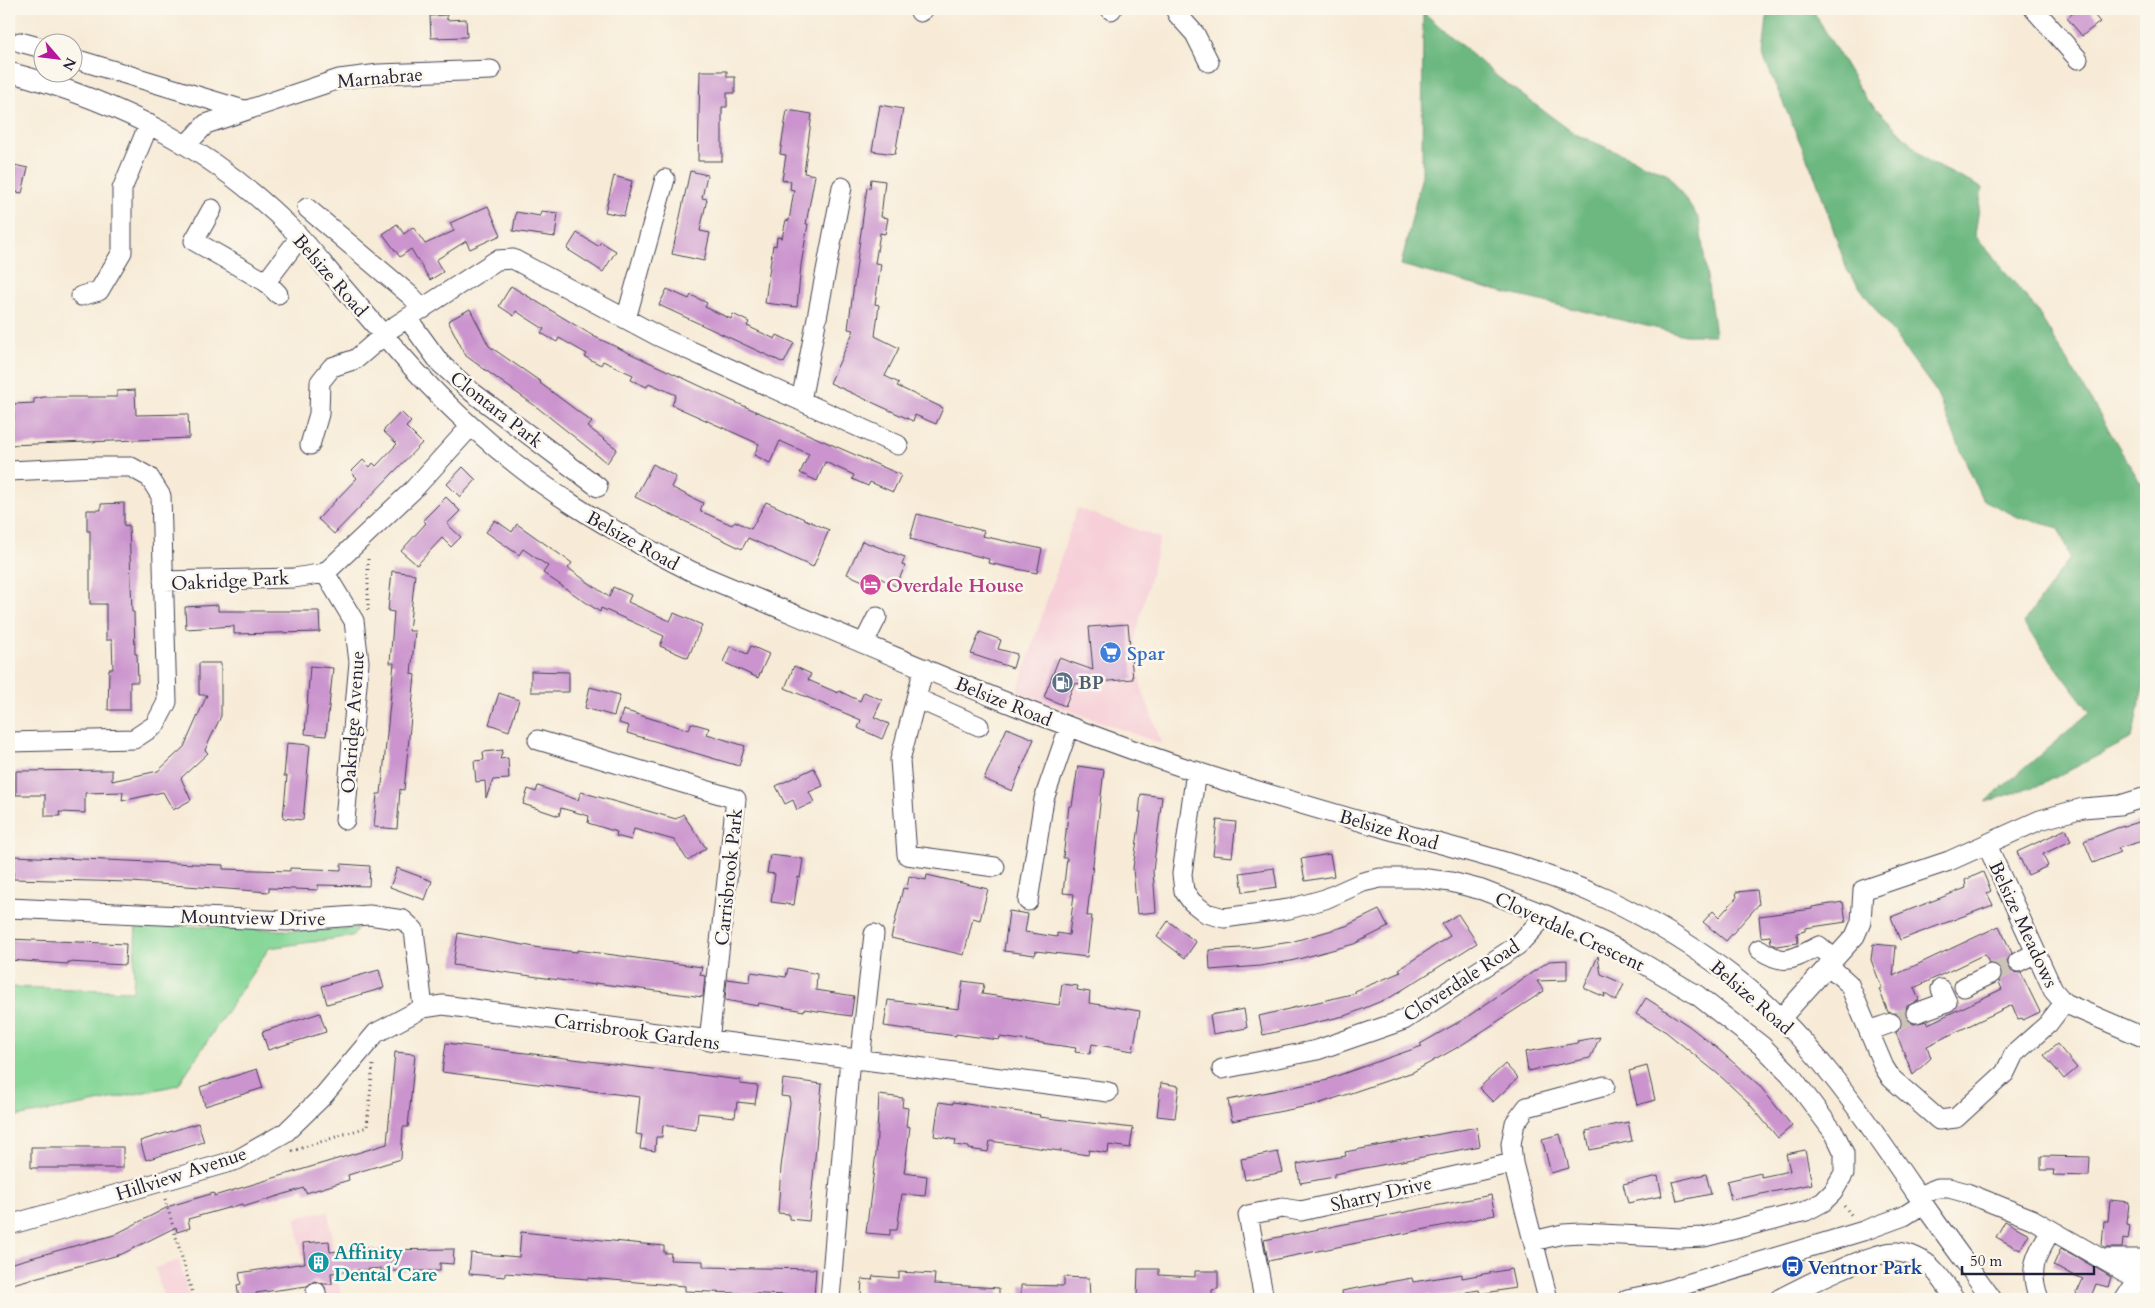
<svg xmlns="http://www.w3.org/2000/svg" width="2155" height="1308" viewBox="0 0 2155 1308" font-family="Cardo,serif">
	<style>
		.built { fill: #f6cfd8 }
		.green { fill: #86d798; stroke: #547c6a }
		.forest { fill: #6cb880; stroke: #476d5e }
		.building { fill: #cb94ce; fill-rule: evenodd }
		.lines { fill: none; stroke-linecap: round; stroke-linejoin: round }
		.minor-tunnel { stroke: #ccc3b8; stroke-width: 19; stroke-dasharray: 19 9; stroke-linecap: butt }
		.minor-casing { stroke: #424052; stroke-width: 21 }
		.path { stroke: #424052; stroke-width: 3; stroke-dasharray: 1 4; stroke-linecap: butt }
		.minor { stroke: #fff; stroke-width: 19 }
		.labels { text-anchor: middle; stroke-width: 5; stroke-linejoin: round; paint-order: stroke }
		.street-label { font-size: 19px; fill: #22223b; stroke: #fbf7ec }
		.hotel-label { font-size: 19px; font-weight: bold; fill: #b23c85; stroke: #fbf7ec; text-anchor: start }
		.shop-label { font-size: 19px; font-weight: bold; fill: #366cbe; stroke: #fbf7ec; text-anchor: start }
		.service-label { font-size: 19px; font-weight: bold; fill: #4e5e75; stroke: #fbf7ec; text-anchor: start }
		.culture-label { font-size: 19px; font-weight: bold; fill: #0d838f; stroke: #fbf7ec; text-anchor: start }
		.transit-label { font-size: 19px; font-weight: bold; fill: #164399; stroke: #fbf7ec; text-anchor: start }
	</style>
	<rect width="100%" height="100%" fill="#fbf7ec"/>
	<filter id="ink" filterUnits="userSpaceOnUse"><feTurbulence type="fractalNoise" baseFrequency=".02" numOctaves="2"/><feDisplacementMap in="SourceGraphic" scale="10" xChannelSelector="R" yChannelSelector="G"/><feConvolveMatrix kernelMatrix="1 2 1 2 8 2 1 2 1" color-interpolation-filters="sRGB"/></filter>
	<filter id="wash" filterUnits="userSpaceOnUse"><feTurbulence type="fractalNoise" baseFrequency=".0096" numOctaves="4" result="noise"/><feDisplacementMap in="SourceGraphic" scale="20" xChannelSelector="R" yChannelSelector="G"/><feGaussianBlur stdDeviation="1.12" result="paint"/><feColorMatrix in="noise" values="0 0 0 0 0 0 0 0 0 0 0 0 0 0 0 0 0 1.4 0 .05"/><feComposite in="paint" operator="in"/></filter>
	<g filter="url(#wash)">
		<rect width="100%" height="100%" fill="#f7ebd7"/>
		<!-- built -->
		<path class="built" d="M1077 508 1160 538 1135 639 1141 686 1162 744 1017 692Z
			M328 1211 341 1299H308L296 1218Z
			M179 1260 190 1299H164L155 1268Z"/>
		<!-- green -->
		<path class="green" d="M136 924 303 931 358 928 353 936 269 948 178 1085 82 1105 9 1118V987L133 991Z"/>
		<!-- forest -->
		<path class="forest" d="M1768 9H1812L1864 96 1929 162 1982 188 1975 235 2036 309 2140 482 2146 484V673L2132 738 2043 784 1985 802 2090 712 2023 623 2070 558 2059 528 2018 517 1982 499 1935 390 1847 270 1818 184 1763 56Z
			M1423 12 1499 78 1575 134 1668 174 1699 219 1715 335H1685L1485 288 1401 265 1422 175Z"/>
		<g id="blocks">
			<!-- building -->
			<path class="building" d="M2078 9H2089L2100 22 2082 36 2067 18Z
				M447 15V20L466 19 467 37 431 38 430 16Z
				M700 71H727V77H735V93H727V107H722V161H698Z
				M880 105 903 109 895 154 872 151Z
				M787 110 812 114 804 173 815 175 806 224H808L801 265 797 307 765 303 773 245 776 246 777 237 782 238 786 220 789 221 794 190 790 189 791 181 782 180 786 155 780 154Z
				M9 164 28 168 22 193 9 191Z
				M690 171 707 175 702 198 707 199 700 231 710 233 704 261 672 254Z
				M614 176 632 181 624 216 605 212Z
				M871 179 885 181 881 217 888 218 885 234 880 233 875 263 881 264 875 304 879 305 875 336 899 348 885 376 899 383 897 386 943 408 936 424 915 415 913 421 830 383 854 330 848 329 867 187 870 188Z
				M488 206 501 235 470 249 466 241 436 260 443 272 430 280 411 249 400 257 383 234 397 224 404 234 413 227 425 244 454 231 450 223Z
				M541 211 558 213 555 237 513 231 516 212 540 216Z
				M577 233 598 246 601 242 616 251 603 272 567 249Z
				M511 286 595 337 728 399 901 475 893 492 870 482 868 486 852 479 854 475 825 462 817 481 800 473 809 454 780 441 770 463 754 455 759 444 672 405 676 395 649 383 647 387 631 380 633 375 603 361 601 365 585 357 587 354 559 338 557 342 541 333 544 329 516 311 514 316 499 306Z
				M667 289 689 299 691 295 707 303 705 307 731 319 733 314 749 322 747 326 775 339 777 335 794 343 784 363 659 305Z
				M470 309 489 346 541 382 540 383 592 422 588 427 617 449 607 463 538 408 466 356 448 321Z
				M135 390 136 415 188 414 189 438 10 445V420H14L13 404 34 403V399L44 397H117V391Z
				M401 412 411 422 406 427 422 443 334 534 318 519 357 478 351 472 363 460 370 467 373 463 376 466 397 444 383 431Z
				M653 464 676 477 671 487 703 503 700 511 732 525 735 521 751 529 766 502 829 530 813 567 748 538 742 549 635 497Z
				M463 467 476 480 460 497 447 484Z
				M446 497 460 511 447 524 461 537 451 547 442 538 417 565 401 551 426 523 423 520Z
				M124 503V526L129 525 132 612H134L135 654H137L138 682H130V710H108L109 669H113L112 640H106V604H90V531H87V510H101V504Z
				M917 514 984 531 982 536 1042 549 1037 573 988 563 989 559 910 539Z
				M495 520 512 532 517 524 572 563 568 568 609 597 613 587 631 595 628 602 670 621 674 613 702 625 688 658 660 646 664 636 601 608 600 612 543 573 548 566 523 549 519 555 486 532Z
				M862 541 905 557 902 565 905 566 896 586 878 577 874 586 847 574Z
				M392 571 415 574 409 631H415L411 674 415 675 404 790 400 789 397 829 374 827 377 794H381L394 663H390L394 612 388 611Z
				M218 605V611H319L320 632 234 634V626L186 629 185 607Z
				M1128 624 1133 679 1074 684 1065 706 1044 697 1059 658 1093 670 1089 627Z
				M980 632 1001 640 998 649 1017 654 1013 668 971 654Z
				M730 646 747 654 751 646 769 654 758 678 723 662Z
				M199 663H221V716L205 750 208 753 181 778 191 800 173 810 163 792 122 801 123 792 85 793V813L59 812 60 816H45V795H16V771L112 770V781L158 771 184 747 207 695H199Z
				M310 666 333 668 326 736 305 734Z
				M794 666 811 674 808 680 838 693 839 691 860 701 864 692 882 700 874 717 889 724 882 739 858 728 861 720 785 688Z
				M531 671 569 672V692H531Z
				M590 687 620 695 614 716 585 708Z
				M499 693 519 700 509 731 489 724Z
				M623 710 689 730 691 723 709 728 707 734 745 746 739 766 627 733 629 726 619 723Z
				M1007 728 1034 739 1012 791 984 779Z
				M287 743 310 745 303 820 283 818 287 776H284Z
				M503 750 500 759 508 758 509 779 493 780 486 798 485 781 476 782 474 761 484 760 483 752Z
				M1078 766 1104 770 1087 916H1092L1087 957 1036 951 1035 955 1004 951 1009 911 1028 914 1025 932 1057 937V933L1069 935 1074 894 1063 893 1067 858H1063L1069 806H1072Z
				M814 768 823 786 809 792 814 802 797 810 793 800 785 804 776 786Z
				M538 786 578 800 581 792 676 819 683 814 706 848 688 861 674 840 634 829 631 840 616 836 617 832 588 823 589 816 561 808 559 816 523 804 528 789 536 792Z
				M1141 794 1162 797 1153 871 1156 912 1137 914 1133 868 1141 812H1139Z
				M1217 820 1236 822 1232 857 1213 855Z
				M2146 820V840L2118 848 2120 852 2093 863 2084 841 2117 828Z
				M2066 829 2071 841 2043 854 2048 866 2028 875 2017 852Z
				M1330 854 1334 876 1305 881 1301 859Z
				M770 855 803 859 800 878 798 877 794 905 771 902 775 874 767 873Z
				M14 856 197 864 223 865V869L256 870 290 871V868L341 870V864L370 866 369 886 318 885V890L269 888V892L131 882 13 879Z
				M397 868 432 881 425 900 390 887Z
				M1274 868 1277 887 1243 892 1240 873Z
				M1983 872 1991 891 1987 893 1993 905 1900 940 1891 917 1966 888 1965 880Z
				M927 875 988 889 980 920 973 918 964 955 891 938 903 888 907 889 909 876 926 880Z
				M1757 890 1759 904 1726 941 1703 922 1713 911 1719 917 1737 897 1736 892Z
				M1843 902 1846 922 1805 928V931L1797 933 1798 943 1776 946 1771 943 1770 936 1761 937 1759 916 1812 909V907Z
				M1379 910 1388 927 1354 944 1291 961 1260 966 1210 970 1209 950 1258 947 1291 942 1346 926Z
				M1458 914 1477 943 1391 997 1348 1015 1263 1035 1259 1016 1356 993 1355 991 1401 972 1399 969 1450 936 1442 924Z
				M1168 921 1196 942 1185 958 1157 937Z
				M1999 926 2012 953 2007 961 2008 967 2012 972 2021 973 2040 1012 2023 1020 2022 1018 2018 1019 2012 1005 1927 1046 1931 1058 1913 1075 1896 1033 1902 1025 1901 1019 1898 1014 1888 1012 1879 989 1882 988 1871 960 1873 944 1896 946 1893 976ZM1985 954 1989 963 1997 964 2001 970 2002 975 1999 982 2002 989 1928 1024 1927 1021 1914 1024 1908 1021 1905 1011 1907 1006 1919 1000 1914 988Z
				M458 933 540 948 577 952V950L702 967 700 975 705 976 703 997 595 983V985L453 965Z
				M9 939 126 944 125 965 68 962V964L9 960Z
				M1598 956 1601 974 1624 984 1616 1001 1604 993 1605 997 1584 988Z
				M1567 960V980L1537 981 1544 991 1460 1046 1413 1072 1318 1104 1232 1121 1228 1100 1328 1080V1079L1422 1046 1420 1044 1464 1019 1549 961Z
				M788 968 817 974 816 990 854 996 851 1016 804 1009V1011L759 1003 758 1006 725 1000 727 979 750 982 751 972 786 977Z
				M379 970 384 988 327 1004 322 986Z
				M963 981 984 984 982 994 1059 1005 1062 984 1078 986 1077 990 1090 992 1089 1003 1140 1011 1133 1051 1092 1044 1090 1054 1075 1052 1076 1048 1000 1037 999 1040 956 1034V1036L884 1026 888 1000 959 1009Z
				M1646 998 1689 1026 1718 1049 1759 1085 1792 1126 1778 1138 1746 1100 1718 1074 1666 1032 1636 1014Z
				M1244 1009 1247 1028 1213 1034 1210 1015Z
				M320 1013 326 1032 268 1050 262 1032Z
				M1600 1037 1590 1058 1528 1071 1525 1052 1578 1043 1577 1041Z
				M446 1043 740 1080V1084L758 1086 755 1104 737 1102 735 1117 698 1113 696 1130 663 1125 662 1137H656L655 1151 640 1149 642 1135 636 1134 640 1097 442 1072Z
				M2057 1044 2077 1068 2064 1079 2044 1055Z
				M395 1052 415 1054 408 1127H403L401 1159 348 1175 349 1180 306 1193 304 1188 243 1207 242 1204 188 1219 190 1228 177 1232 176 1227 122 1254 9 1285V1264L114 1235 170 1206 214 1193V1196L387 1144Z
				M1505 1064 1518 1078 1493 1102 1479 1088Z
				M1647 1066 1655 1100 1637 1105 1629 1071Z
				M257 1069 263 1088 205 1106 200 1087Z
				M783 1079 822 1084 809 1221 789 1219V1214L778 1213 781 1167 790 1103 789 1097 781 1096Z
				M1161 1083 1179 1086 1175 1118 1157 1116Z
				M879 1095 903 1098 902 1107 908 1108 906 1126 910 1127 904 1173 927 1176 925 1196 902 1194 897 1230H890V1235L866 1233 876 1153Z
				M939 1102 953 1104V1102L1040 1115 1039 1117 1133 1128 1130 1148 1109 1145 1108 1153 1089 1150 1088 1155 990 1141 988 1152 969 1149V1147L955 1145 956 1140 934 1136Z
				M1628 1122 1632 1141 1590 1150 1586 1131Z
				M198 1123 204 1142 146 1160 140 1141Z
				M1477 1127 1480 1146 1334 1174V1177L1300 1183 1297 1164 1346 1156 1345 1152Z
				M1560 1134 1569 1168 1551 1173 1542 1139Z
				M31 1147H123V1168H31Z
				M1805 1150 1812 1184 1731 1200 1727 1181 1761 1173V1177L1790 1171 1786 1154Z
				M1278 1152 1283 1172 1245 1180 1241 1159Z
				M2041 1156 2090 1157 2089 1176 2053 1175 2054 1170H2041Z
				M1706 1174 1711 1194 1677 1201 1672 1182Z
				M1658 1176 1662 1196 1628 1203 1623 1184Z
				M1491 1195 1495 1215 1268 1261 1264 1240Z
				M2110 1200 2129 1202 2127 1224 2130 1225 2128 1240 2123 1239 2122 1248H2105L2102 1246 2104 1221H2108Z
				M2005 1221 2029 1234 2020 1250 1996 1237Z
				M521 1232 664 1246V1253H671L670 1260 703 1261V1267L816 1269 814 1296 685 1291V1286L588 1278V1279L505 1273V1277L469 1274 471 1253 519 1257Z
				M329 1241 330 1252 371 1248V1250L454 1249 453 1264 440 1263V1271H381V1268L331 1273 332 1284H324L314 1281 307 1286 256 1293 257 1299H239L237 1285 241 1284 239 1273 305 1263 303 1243Z
				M2061 1248 2111 1277 2108 1287 2096 1284 2090 1299H2074L2083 1279 2053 1266Z
				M1138 1269H1159V1275L1195 1277V1271H1218V1289L1212 1290V1299H1137Z
				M1511 1269 1515 1288 1480 1294 1479 1290 1430 1298V1295L1402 1299H1343L1342 1291 1395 1281 1412 1278 1413 1282 1462 1274V1278Z
				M899 1272 935 1274 934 1284 999 1288V1299H901L861 1296 862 1279 872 1280 873 1276 899 1278Z
				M1064 1277 1089 1278 1090 1299H1021V1285L1064 1286Z"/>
		</g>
	</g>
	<g filter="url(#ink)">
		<use href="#blocks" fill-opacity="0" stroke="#424052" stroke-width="1"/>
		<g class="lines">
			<!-- minor-tunnel -->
			<path class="minor-tunnel" d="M1991 974 2018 962
				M1891 1023 1916 1013"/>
			<defs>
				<path id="minor" d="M1175 9 1178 15 1195 34 1209 62
					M2034 9 2078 59
					M1111 10 1112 9
					M920 12 924 9
					M20 42 42 48
					M72 58 244 110
					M9 72C122 102 215 150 298 235 315 253 330 273 346 291 386 338 426 386 472 427 540 489 609 530 691 571 857 640 1022 714 1194 771 1262 793 1332 813 1401 833 1470 852 1541 869 1606 899 1653 921 1698 949 1738 980 1811 1037 1864 1117 1916 1193 1940 1229 1967 1264 1992 1299
					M186 145 206 124 339 79 379 74 491 70
					M307 208 411 296 423 309
					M212 209 194 241 266 282 278 294
					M266 282 300 237
					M81 296 99 291 122 252V189L149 124
					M408 319 440 363 472 392 598 487
					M626 319 665 179
					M801 401 842 187
					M310 445 319 414 320 382 332 367 356 359 392 328 497 260 513 259 658 336 898 445
					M9 471 95 467H131L149 477 161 496 167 702 155 725 134 739 9 742
					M325 573 354 621 359 662 345 820
					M163 581 294 578 325 573 413 490 471 426
					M864 643 877 617
					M924 668 900 760 907 855 995 867
					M916 698 979 726
					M538 740 736 799 709 1041
					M1196 771 1182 874 1184 891 1192 902 1206 913 1224 918 1289 909 1325 899 1363 882 1380 878H1420L1451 882 1482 890 1546 915 1622 951 1697 995 1762 1046 1790 1074 1835 1134 1844 1153V1173L1833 1192 1823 1202 1806 1211 1704 1237 1681 1238 1581 1233 1563 1234 1533 1241
					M1987 845 2053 990 2064 1003 2143 1037 2146 1036
					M1028 901 1044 799 1069 727
					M9 908 287 921 369 915 403 920 414 930 423 1008
					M1759 949C1786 967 1792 959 1819 946L1834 959
					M2018 962 2036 953
					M1828 965 1849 984 1884 1067 1891 1078 1939 1120 1956 1118 2005 1073 2014 1054 2048 1024 2064 1003
					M1964 987 1991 974
					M1916 1013 1947 1002 1941 989
					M1781 1018 1855 936 1861 922 1863 890 1949 861 2040 820 2083 808 2120 805 2146 797
					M1869 1031 1891 1023
					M860 1060 874 934
					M1222 1069 1317 1050 1404 1020 1518 945 1546 915
					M1918 1196 1938 1188H1949L1967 1193 2032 1219 2121 1270 2138 1279 2146 1278
					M9 1225 237 1160 286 1132 323 1096 376 1033 423 1008 443 1005 1108 1092
					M2103 1259H2146
					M316 1292 317 1299
					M830 1299 850 1058
					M1264 1299 1248 1215 1282 1208 1301 1211 1513 1163
					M1548 1299 1513 1163 1511 1144 1515 1123 1527 1107 1605 1086
					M1627 1299 1657 1293 1863 1231 1904 1216 1923 1204
					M1779 1299C1802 1287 1875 1250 1897 1252 1909 1253 1924 1260 1932 1268 1941 1276 1948 1289 1955 1299
					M2039 1299C2028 1268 2035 1257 2051 1230
					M2125 1299 2138 1279"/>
			</defs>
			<!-- minor casing -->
			<use href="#minor" class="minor-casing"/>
			<!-- path -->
			<path class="path" d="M368 610V557
				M292 1151 367 1127 373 1065
				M165 1199 194 1299
				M1844 1206 1853 1217"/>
			<!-- minor -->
			<use href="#minor" class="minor"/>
		</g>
	</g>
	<!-- icons -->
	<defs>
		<symbol id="hotel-disc" viewBox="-11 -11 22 22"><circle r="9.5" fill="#d1479c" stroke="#fbf7ec"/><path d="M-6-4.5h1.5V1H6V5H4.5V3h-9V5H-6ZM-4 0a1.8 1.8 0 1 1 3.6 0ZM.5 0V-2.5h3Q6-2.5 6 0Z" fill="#fff"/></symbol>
		<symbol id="supermarket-disc" viewBox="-11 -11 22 22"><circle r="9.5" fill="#3f7fe0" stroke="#fbf7ec"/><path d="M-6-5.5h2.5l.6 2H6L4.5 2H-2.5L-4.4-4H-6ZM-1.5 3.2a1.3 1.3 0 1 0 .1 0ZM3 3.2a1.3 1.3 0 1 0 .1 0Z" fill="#fff"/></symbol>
		<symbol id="fuel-disc" viewBox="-11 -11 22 22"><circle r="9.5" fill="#5c6f8a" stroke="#fbf7ec"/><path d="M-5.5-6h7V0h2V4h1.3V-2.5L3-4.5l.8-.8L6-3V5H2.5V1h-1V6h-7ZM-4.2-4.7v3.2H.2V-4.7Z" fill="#fff"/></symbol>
		<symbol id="building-disc" viewBox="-11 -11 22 22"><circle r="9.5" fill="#0f9aa8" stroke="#fbf7ec"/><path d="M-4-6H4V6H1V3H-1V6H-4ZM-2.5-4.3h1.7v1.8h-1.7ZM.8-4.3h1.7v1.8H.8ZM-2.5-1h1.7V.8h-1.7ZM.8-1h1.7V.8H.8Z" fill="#fff"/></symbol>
		<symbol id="bus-disc" viewBox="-11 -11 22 22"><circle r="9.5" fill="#1a4fb4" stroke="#fbf7ec"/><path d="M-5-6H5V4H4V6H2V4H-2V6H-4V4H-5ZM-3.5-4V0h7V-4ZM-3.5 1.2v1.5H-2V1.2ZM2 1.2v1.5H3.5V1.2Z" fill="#fff"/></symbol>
	</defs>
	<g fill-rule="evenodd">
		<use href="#hotel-disc" x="858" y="572" width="25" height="25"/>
		<use href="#supermarket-disc" x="1098" y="640" width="25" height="25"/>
		<use href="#fuel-disc" x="1050" y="670" width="25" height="25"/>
		<use href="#building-disc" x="306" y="1250" width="25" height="25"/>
		<use href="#bus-disc" x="1780" y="1254" width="25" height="25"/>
	</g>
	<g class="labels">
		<!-- street labels -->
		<g class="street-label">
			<text transform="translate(380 77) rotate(-5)" y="7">Marnabrae</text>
			<text transform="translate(331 275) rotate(49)" y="7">Belsize Road</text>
			<text transform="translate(497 409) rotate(38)" y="7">Clontara Park</text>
			<text transform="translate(633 540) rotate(29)" y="7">Belsize Road</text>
			<text transform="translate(230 580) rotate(-3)" y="7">Oakridge Park</text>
			<text transform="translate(1004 701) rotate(22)" y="7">Belsize Road</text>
			<text transform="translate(352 722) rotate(-86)" y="7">Oakridge Avenue</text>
			<text transform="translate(1389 829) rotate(16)" y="7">Belsize Road</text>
			<text transform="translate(728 877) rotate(-84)" y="7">Carrisbrook Park</text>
			<text transform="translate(253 917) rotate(1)" y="7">Mountview Drive</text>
			<text transform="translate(2024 924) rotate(65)" y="7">Belsize Meadows</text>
			<text transform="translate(1570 931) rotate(25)" y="7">Cloverdale Crescent</text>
			<text transform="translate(1461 980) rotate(-33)" y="7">Cloverdale Road</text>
			<text transform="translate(1752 997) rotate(41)" y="7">Belsize Road</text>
			<text transform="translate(637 1031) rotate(8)" y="7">Carrisbrook Gardens</text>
			<text transform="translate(181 1173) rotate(-18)" y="7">Hillview Avenue</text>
			<text transform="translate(1381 1193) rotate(-13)" y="7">Sharry Drive</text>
		</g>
		<!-- hotel labels -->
		<g class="hotel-label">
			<text x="886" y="592">Overdale House</text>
		</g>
		<!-- shop labels -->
		<g class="shop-label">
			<text x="1127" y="660">Spar</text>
		</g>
		<!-- service labels -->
		<g class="service-label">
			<text x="1078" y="689">BP</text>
		</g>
		<!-- culture labels -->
		<g class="culture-label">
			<text x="334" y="1259">Affinity<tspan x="334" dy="22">Dental Care</tspan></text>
		</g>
		<!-- transit labels -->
		<g class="transit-label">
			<text x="1808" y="1274">Ventnor Park</text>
		</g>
	</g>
	<!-- margin -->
	<rect width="2155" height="1308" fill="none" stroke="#fbf7ec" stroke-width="30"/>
	<!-- north arrow -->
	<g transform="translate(58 58) rotate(118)"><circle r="24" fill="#fbf7ec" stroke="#a4a2a5"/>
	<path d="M0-4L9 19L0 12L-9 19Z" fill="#b5179e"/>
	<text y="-8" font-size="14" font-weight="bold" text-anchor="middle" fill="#22223b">N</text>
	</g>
	<!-- scale -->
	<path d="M1962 1266v8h132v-8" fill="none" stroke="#22223b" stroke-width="2.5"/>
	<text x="1970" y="1266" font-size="15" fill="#22223b" stroke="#fbf7ec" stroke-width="4" paint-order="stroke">50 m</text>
</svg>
